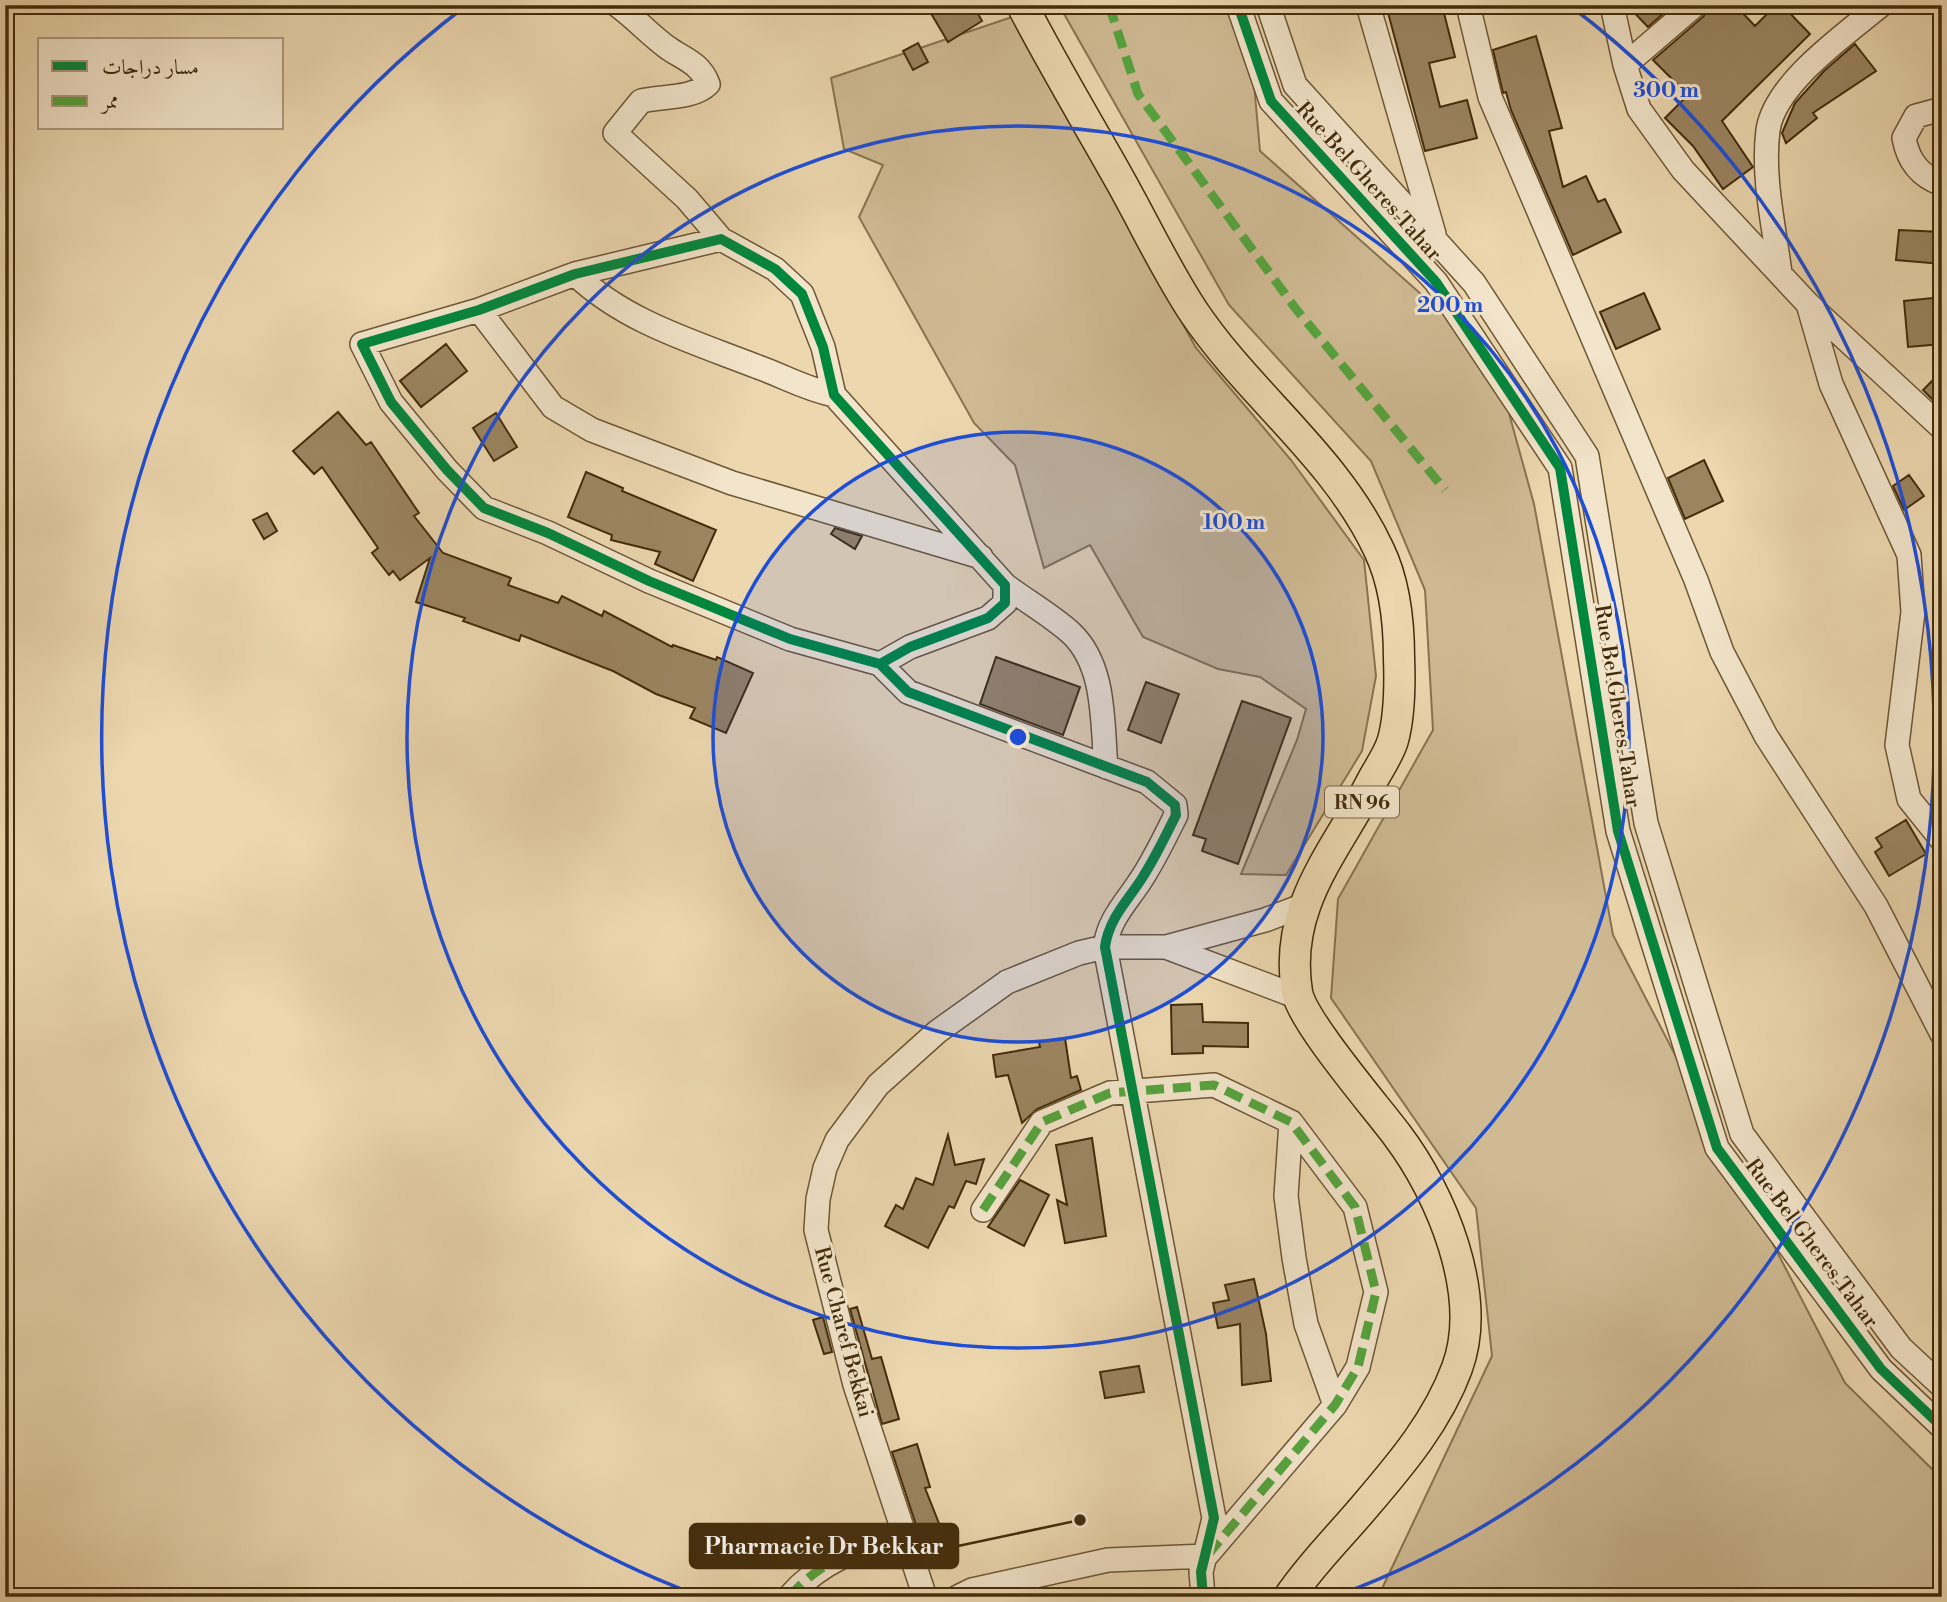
<svg xmlns="http://www.w3.org/2000/svg" width="1947" height="1602" viewBox="0 0 1947 1602" font-family="'Libre Bodoni',Amiri,serif">
	<style>
		.green { fill: #cfba93; stroke: #897350; stroke-width: 2 }
		.building { fill: #9b8561; stroke: #432c0c; stroke-width: 2 }
		.lines { fill: none; stroke-linecap: round; stroke-linejoin: round }
		.minor-casing { stroke: #6d5735; stroke-width: 26 }
		.major-casing { stroke: #432c0c; stroke-width: 33 }
		.minor { stroke: #f3e5cb; stroke-width: 23 }
		.major { stroke: #ecd7af; stroke-width: 30 }
		.quiet { stroke: #55a43e; stroke-width: 9; stroke-dasharray: 18 9; stroke-linecap: butt }
		.cycleway-casing { stroke: #f3e5cb; stroke-width: 15 }
		.cycleway { stroke: #00873e; stroke-width: 10 }
		.ring { fill: none; stroke: #1d4ed8; stroke-width: 3.5 }
		.labels { text-anchor: middle; stroke-width: 6; stroke-linejoin: round; paint-order: stroke }
		.shield { fill: #f3e5cb; stroke: #786445; stroke-width: 2 }
		.shield-label { font-size: 19px; font-weight: bold; fill: #432c0c }
		.street-label { font-size: 21px; fill: #432c0c; stroke: #f3e5cb }
		.centre { fill: #1d4ed8; stroke: #f3e5cb; stroke-width: 3.5 }
		.ring-label { font-size: 21px; text-anchor: middle; font-weight: bold; fill: #1d4ed8; stroke: #f3e5cb; stroke-width: 6; stroke-linejoin: round; paint-order: stroke }
		.leader { fill: none; stroke: #432c0c; stroke-width: 2.5 }
		.callout-dot { fill: #432c0c; stroke: #f3e5cb; stroke-width: 2.5 }
		.callout { fill: #432c0c; stroke: #432c0c; stroke-width: 2.5 }
		.callout-label { font-size: 23px; text-anchor: middle; font-weight: bold; fill: #fff }
	</style>
	<rect width="100%" height="100%" fill="#ecd7af"/>
	<filter id="stains"><feTurbulence type="fractalNoise" baseFrequency=".00286" numOctaves="4"/><feColorMatrix values="0 0 0 0 .2 0 0 0 0 .09 0 0 0 0 .02 0 0 0 .5 -.17"/></filter>
	<radialGradient id="worn" r=".72"><stop offset=".6" stop-color="#630" stop-opacity="0"/><stop offset="1" stop-color="#630" stop-opacity=".3"/></radialGradient>
	<!-- green -->
	<path class="green" d="M1059 5H1247L1260 151 1494 359 1534 504 1613 935 1845 1383 1942 1479V1597H1378L1492 1356 1476 1208 1331 998 1338 899 1433 730 1425 590 1371 461 1229 305Z
		M1012 17 1196 348 1291 460 1364 560 1376 676 1362 751 1286 875 1241 874 1297 740 1306 709 1260 677 1218 669 1143 637 1090 545 1044 568 1015 465 974 423 859 217 883 165 844 149 831 78Z"/>
	<!-- building -->
	<path class="building" d="M926 5H973L982 21 948 42Z
		M1386 5H1442L1455 57 1429 63 1440 107 1467 100 1477 138 1425 151Z
		M1627 5H1673L1648 27Z
		M1709 5H1735L1755 26 1776 5H1782L1810 34 1722 121 1753 167 1723 189 1693 146 1665 118 1688 95 1653 60 1704 16Z
		M1536 36 1562 128 1549 131 1563 187 1586 176 1598 202 1605 199 1621 232 1573 255 1511 110 1506 92 1503 93 1493 50Z
		M918 43 928 62 913 70 903 51Z
		M1855 44 1876 71 1813 113 1817 118 1786 143 1782 133 1795 103 1824 71Z
		M1899 230 1942 232V264L1896 260Z
		M1644 293 1660 329 1616 349 1600 312Z
		M1942 297V344L1908 347 1904 301Z
		M446 344 467 371 421 407 400 381Z
		M1942 371V409L1923 390Z
		M338 412 366 445 371 442 419 513 414 516 443 553 511 578 508 585 558 603 562 596 602 616 604 611 672 647 673 645 716 660 717 657 753 673 726 733 690 718 695 708 656 694 613 671 521 635 519 641 463 621 465 618 416 602 430 558 400 580 393 571 389 575 372 553 378 548 322 467 314 474 293 451Z
		M496 413 517 447 494 461 473 428Z
		M1704 460 1723 501 1685 519 1668 478Z
		M586 472 623 488 622 491 716 530 693 581 655 564 660 552 611 540 612 535 568 517Z
		M1909 475 1924 496 1904 510 1893 486Z
		M267 513 277 531 264 539 253 520Z
		M835 528 862 536 855 549 831 534Z
		M996 657 1080 687 1063 735 980 704Z
		M1146 682 1179 694 1161 743 1128 730Z
		M1242 701 1291 718 1238 864 1202 851 1206 839 1193 835Z
		M1906 820 1926 854 1889 876 1875 852 1882 847 1876 838Z
		M1202 1004 1203 1022 1248 1023V1047L1203 1046V1053L1172 1054 1171 1005Z
		M1065 1038 1071 1078 1077 1076 1081 1090 1037 1109 1022 1123 1008 1075 996 1077 993 1055 1040 1047 1039 1042Z
		M948 1135 955 1165 984 1159 976 1184 966 1181 954 1208 949 1206 928 1248 885 1226 896 1205 903 1209 916 1178 933 1185Z
		M1092 1138 1106 1236 1065 1243 1057 1200 1067 1205 1056 1145Z
		M1020 1180 1049 1195 1024 1246 988 1227Z
		M1254 1279 1266 1334 1271 1381 1242 1385 1240 1324 1218 1328 1213 1303 1229 1300 1225 1285Z
		M857 1307 872 1359 881 1357 899 1419 882 1424 850 1309Z
		M823 1317 832 1352 824 1354 813 1320Z
		M1139 1366 1144 1392 1105 1398 1100 1372Z
		M917 1444 930 1487 925 1488 942 1531 921 1540 892 1452Z"/>
	<g class="lines">
		<defs>
			<path id="minor" d="M617 5C635 18 650 35 668 48 684 59 700 63 708 84 693 99 661 96 641 101L615 133 687 199 721 239
				M1238 5 1271 101 1436 282 1560 468 1618 831 1717 1148 1881 1369 1942 1427
				M1268 5 1295 85 1474 283 1587 456 1646 823 1742 1134 1901 1348 1942 1386
				M1368 5 1434 234
				M1468 5 1490 97 1696 580 1722 652 1766 736 1876 906 1942 1034
				M1612 5 1625 65 1639 109 1683 170 1808 304 1942 428
				M1625 65 1695 5
				M1942 109 1916 116 1904 138C1908 160 1919 176 1942 184
				M1780 273C1774 226 1762 177 1768 130 1775 83 1846 34 1881 5
				M575 274C625 322 694 342 758 367 786 377 803 388 834 395
				M1808 304 1831 384 1909 555 1913 612 1897 745 1909 799 1942 840
				M479 310 553 407 592 430 732 483 981 557
				M1005 585C1026 601 1051 615 1071 633 1106 666 1102 723 1106 767
				M880 664 910 647 988 618 1005 603V585L834 395 823 347 802 294 775 269 721 239 575 274 479 310 362 344 391 402 447 470 484 508 548 533 649 581 790 639 880 664 908 692 1147 782 1175 805 1176 815C1166 835 1156 856 1144 875 1129 900 1109 917 1105 947L1214 1518 1201 1572 1203 1597
				M1166 947 1265 920 1302 906
				M1291 1122 1286 1196 1294 1258 1306 1324 1335 1405
				M789 1597C821 1560 860 1548 905 1533
				M925 1597 855 1385 816 1230 818 1199 825 1168 837 1140 878 1085 937 1032 1007 982 1079 953 1105 947H1166L1298 997
				M958 1597 972 1590 1108 1560 1206 1556 1335 1405 1358 1367 1376 1292 1355 1207 1291 1122 1214 1085 1110 1093 1042 1122 983 1210"/>
			<path id="major" d="M1022 5C1053 65 1088 123 1121 182 1145 225 1166 270 1193 311 1249 395 1336 457 1379 550 1394 581 1399 623 1399 658 1400 684 1400 714 1393 740 1389 754 1379 768 1372 781 1336 852 1283 905 1297 992 1302 1021 1376 1107 1397 1135 1441 1193 1484 1295 1457 1368 1438 1420 1402 1463 1366 1505 1341 1535 1311 1564 1289 1597"/>
		</defs>
		<!-- minor casing -->
		<use href="#minor" class="minor-casing"/>
		<!-- major casing -->
		<use href="#major" class="major-casing"/>
		<!-- minor -->
		<use href="#minor" class="minor"/>
		<!-- major -->
		<use href="#major" class="major"/>
		<!-- quiet -->
		<path class="quiet" d="M1109 5 1138 94 1296 309 1445 490
			M983 1210 1042 1122 1110 1093 1214 1085 1291 1122 1355 1207 1376 1292 1358 1367 1335 1405 1210 1552
			M789 1597C821 1560 860 1548 905 1533"/>
		<defs>
			<path id="cycleway" d="M1238 5 1271 101 1436 282 1560 468 1618 831 1717 1148 1881 1369 1942 1427
				M880 664 910 647 988 618 1005 603V585L834 395 823 347 802 294 775 269 721 239 575 274 479 310 362 344 391 402 447 470 484 508 548 533 649 581 790 639 880 664 908 692 1147 782 1175 805 1176 815C1166 835 1156 856 1144 875 1129 900 1109 917 1105 947L1214 1518 1201 1572 1203 1597"/>
		</defs>
		<!-- cycleway casing -->
		<use href="#cycleway" class="cycleway-casing"/>
		<!-- cycleway -->
		<use href="#cycleway" class="cycleway"/>
	</g>
	<!-- distance rings -->
	<circle cx="1018" cy="737" r="305" fill="#1d4ed8" fill-opacity=".12"/>
	<g class="ring">
		<circle cx="1018" cy="737" r="305"/>
		<circle cx="1018" cy="737" r="611"/>
		<path d="M697 1595A916 916 0 0 1 467 5M1569 5A916 916 0 0 1 1339 1595"/>
	</g>
	<g class="labels">
		<!-- shield labels -->
		<rect class="shield" x="1325" y="786.5" width="74" height="31" rx="5"/>
		<g class="shield-label">
			<text x="1362" y="809">RN 96</text>
		</g>
		<!-- street labels -->
		<g class="street-label">
			<text transform="translate(1369 181) rotate(48)" y="7">Rue Bel Gheres Tahar</text>
			<text transform="translate(1618 706) rotate(81)" y="7">Rue Bel Gheres Tahar</text>
			<text transform="translate(1812 1243) rotate(53)" y="7">Rue Bel Gheres Tahar</text>
			<text transform="translate(844 1332) rotate(75)" y="7">Rue Charef Bekkai</text>
		</g>
	</g>
	<circle cx="1018" cy="737" r="10" class="centre"/>
	<g class="ring-label">
		<text x="1666" y="97">300 m</text>
		<text x="1450" y="312">200 m</text>
		<text x="1234" y="529">100 m</text>
	</g>
	<!-- callouts -->
	<path class="leader" d="M1080 1520L958 1546"/>
	<circle class="callout-dot" cx="1080" cy="1520" r="7"/>
	<rect class="callout" x="690" y="1524" width="268" height="44" rx="7"/>
	<g class="callout-label">
		<text x="824" y="1554">Pharmacie Dr Bekkar</text>
	</g>
	<!-- margin -->
	<rect width="1947" height="1602" fill="none" stroke="#ecd7af" stroke-width="28"/>
	<rect x="7" y="7" width="1933" height="1588" fill="none" stroke="#432c0c" stroke-width="3.5"/>
	<rect x="14" y="14" width="1919" height="1574" fill="none" stroke="#432c0c" stroke-width="2"/>
	<!-- legend -->
	<rect x="38" y="38" width="245" height="91" fill="#f3e5cb" stroke="#ad9b7f" stroke-width="2"/>
	<rect x="52" y="61" width="35" height="10" fill="#00873e" stroke="#ad9b7f" stroke-width="2"/>
	<text x="102" y="74" font-size="21" fill="#432c0c">مسار دراجات</text>
	<rect x="52" y="96" width="35" height="10" fill="#55a43e" stroke="#ad9b7f" stroke-width="2"/>
	<text x="102" y="108" font-size="21" fill="#432c0c">ممر</text>
	<rect width="100%" height="100%" filter="url(#stains)"/>
	<rect width="100%" height="100%" fill="url(#worn)"/>
</svg>
